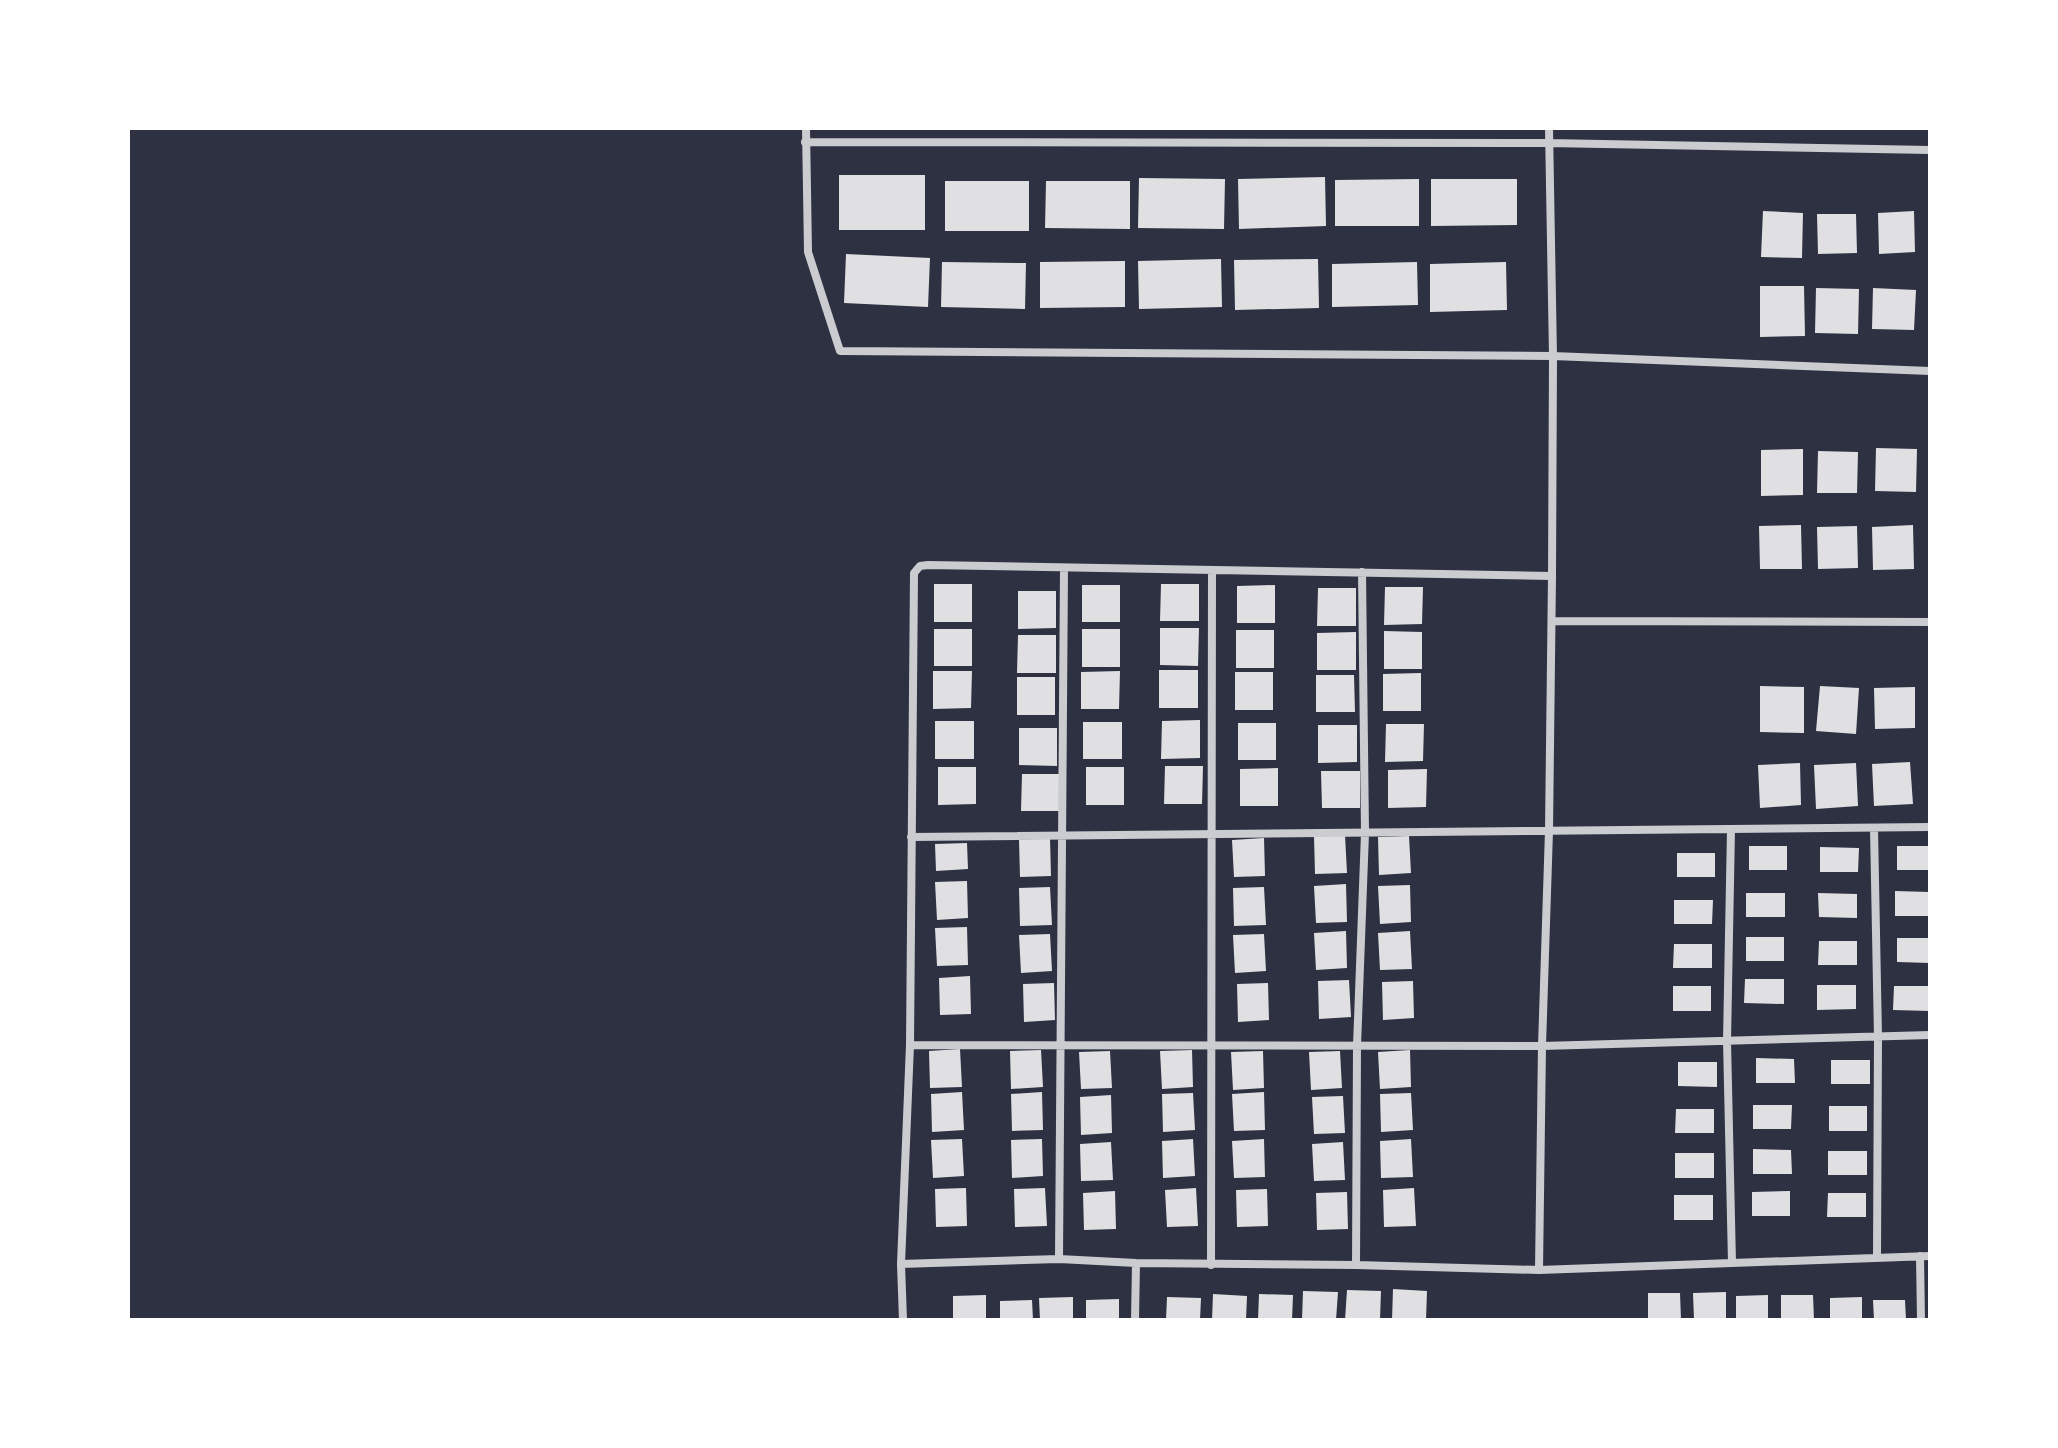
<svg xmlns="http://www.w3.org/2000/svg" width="2058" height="1448" viewBox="0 0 2058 1448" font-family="Rubik,sans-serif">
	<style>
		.building { fill: #e0e0e3 }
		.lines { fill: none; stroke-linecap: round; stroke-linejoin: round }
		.minor { stroke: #caccd0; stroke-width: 8 }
	</style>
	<rect width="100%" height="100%" fill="#2d3142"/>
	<!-- building -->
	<path class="building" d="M839 175H925V230H839Z
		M1325 177 1326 226 1239 229 1238 179Z
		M1139 178 1225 179 1224 229 1138 228Z
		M1419 179V226H1335V180Z
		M1431 179H1517V225L1431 226Z
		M945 181H1029V231H945Z
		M1046 181H1130V229L1045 228Z
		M1763 211 1803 213 1802 258 1761 257Z
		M1914 211 1915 252 1879 254 1878 213Z
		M1817 214H1856L1857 253 1818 254Z
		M846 254 930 258 928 307 844 303Z
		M1221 259 1222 307 1139 309 1138 261Z
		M1318 259 1319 308 1235 310 1234 260Z
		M1125 261V307L1040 308V262Z
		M942 262 1026 263 1025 309 941 307Z
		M1417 262 1418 305 1332 307V264Z
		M1506 262 1507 310 1430 312V264Z
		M1760 286H1804L1805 336 1760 337Z
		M1816 288 1859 289 1858 334 1815 333Z
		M1873 288 1916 290 1914 330 1872 329Z
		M1876 448 1917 449 1916 492 1875 491Z
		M1803 449V495L1761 496V450Z
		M1818 451 1858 452 1857 493H1817Z
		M1801 525 1802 569H1760L1759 526Z
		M1913 525 1914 569 1873 570 1872 527Z
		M1857 526 1858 568 1818 569 1817 527Z
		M934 584H972V622H934Z
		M1161 584H1199V621H1160Z
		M1082 585H1120V622H1082Z
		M1275 585V623H1237V586Z
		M1385 587H1423L1422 624 1384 625Z
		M1318 588H1356V626H1317Z
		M1018 591H1056V628L1018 629Z
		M1160 628H1199L1198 666 1160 665Z
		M934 629H972V666H934Z
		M1082 629H1120V667H1082Z
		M1236 630H1274V668H1236Z
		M1384 631 1422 632V669H1384Z
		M1356 632V670H1317V633Z
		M1018 635H1056V673H1017Z
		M1159 670H1198V708H1159Z
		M933 671H972L971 708 933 709Z
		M1120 671 1119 709H1081V672Z
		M1235 672H1273V710H1235Z
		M1421 673V711H1383V674Z
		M1316 675H1354L1355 712H1316Z
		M1017 677H1055V715H1017Z
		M1760 686 1804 687V733L1760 732Z
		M1820 686 1859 688 1856 734 1816 731Z
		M1915 687V728L1875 729 1874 688Z
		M1200 720V758L1161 759 1162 721Z
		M935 721H974V759H935Z
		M1083 722H1122V759H1083Z
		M1238 723H1276V760H1238Z
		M1386 724H1424L1423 761 1385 762Z
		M1318 725H1357V762L1318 763Z
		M1019 728H1057V766L1019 765Z
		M1910 762 1913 804 1874 806 1872 764Z
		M1800 763 1801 805 1760 808 1758 765Z
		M1856 763 1858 806 1816 809 1814 765Z
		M1165 766H1203L1202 804H1164Z
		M938 767H976V804L938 805Z
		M1086 767H1124V805H1086Z
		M1278 768V806H1240V769Z
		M1427 769 1426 807 1388 808V770Z
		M1321 771H1360V808H1322Z
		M1022 774H1060V811H1021Z
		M1345 835 1347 873 1315 874 1314 836Z
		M1409 836 1411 873 1379 875 1378 837Z
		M1050 838 1051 876 1020 877 1019 840Z
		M1264 838 1265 876 1234 877 1232 840Z
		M967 843 968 869 936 871 935 844Z
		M1749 846H1787V870H1749Z
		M1897 846H1930V870H1897Z
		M1820 847 1859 848 1858 872H1820Z
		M1677 853H1715V877H1677Z
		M967 881 968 918 937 920 935 882Z
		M1346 884 1347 922 1316 923 1314 886Z
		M1410 885 1411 922 1380 924 1378 886Z
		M1050 887 1052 925 1020 926 1019 888Z
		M1264 887 1266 925 1234 926 1233 888Z
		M1895 891 1930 892V916H1895Z
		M1746 893H1785V917H1746Z
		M1818 893 1857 894V918L1819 917Z
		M1674 900H1713L1712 924H1674Z
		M967 927 968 965 937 966 935 928Z
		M1346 931 1347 968 1316 970 1314 933Z
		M1410 931 1412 969 1380 970 1378 933Z
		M1050 934 1052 971 1021 973 1019 935Z
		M1264 934 1266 971 1235 973 1233 935Z
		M1746 937H1784V961H1746Z
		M1897 938H1930V963L1897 962Z
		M1819 941H1857V965H1818Z
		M1674 944H1712V968H1673Z
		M970 976 971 1014 940 1015 939 978Z
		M1745 979H1784V1004L1744 1003Z
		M1349 980 1351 1017 1319 1019 1318 981Z
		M1413 981 1414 1018 1383 1020 1382 982Z
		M1054 983 1055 1020 1024 1022 1023 984Z
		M1268 983 1269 1020 1238 1022 1237 984Z
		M1817 985H1856V1009L1817 1010Z
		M1673 986H1711V1011H1673Z
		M1894 986H1930V1011L1893 1010Z
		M960 1049 962 1087 930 1088 929 1051Z
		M1041 1050 1043 1087 1011 1089 1010 1051Z
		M1192 1050 1193 1087 1162 1089 1160 1051Z
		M1410 1050 1411 1087 1380 1089 1378 1052Z
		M1110 1051 1112 1088 1081 1089 1079 1052Z
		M1263 1051 1264 1088 1233 1090 1231 1052Z
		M1340 1051 1342 1088 1311 1090 1309 1052Z
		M1756 1058 1794 1059 1795 1083H1756Z
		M1831 1060H1870V1084H1831Z
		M1678 1062H1717V1087L1678 1086Z
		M962 1092 964 1130 932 1132 931 1094Z
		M1042 1092 1043 1130 1012 1131 1011 1094Z
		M1264 1092 1265 1130 1234 1131 1232 1094Z
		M1193 1093 1195 1130 1163 1132 1162 1094Z
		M1411 1093 1413 1130 1381 1132 1380 1094Z
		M1111 1095 1112 1133 1081 1135 1080 1097Z
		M1343 1096 1345 1133 1314 1134 1312 1097Z
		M1753 1105H1792L1791 1129H1753Z
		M1829 1106H1867V1131H1829Z
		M1676 1109H1714V1133H1675Z
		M962 1139 964 1176 933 1178 931 1140Z
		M1042 1139 1043 1176 1012 1178 1011 1140Z
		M1193 1139 1195 1176 1163 1178 1162 1141Z
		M1264 1139 1265 1177 1234 1178 1232 1141Z
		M1411 1139 1413 1177 1381 1178 1380 1141Z
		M1111 1142 1113 1180 1081 1181 1080 1144Z
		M1343 1142 1345 1180 1314 1181 1312 1144Z
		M1753 1149 1791 1150 1792 1174H1753Z
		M1828 1151H1867V1175H1828Z
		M1675 1153H1714V1178H1675Z
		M966 1188 967 1226 936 1227 935 1189Z
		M1045 1188 1047 1226 1015 1227 1014 1189Z
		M1196 1188 1198 1226 1167 1227 1165 1190Z
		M1414 1188 1416 1226 1384 1227 1383 1190Z
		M1267 1189 1268 1226 1237 1227 1236 1190Z
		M1115 1191 1116 1229 1084 1230 1083 1193Z
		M1790 1191V1216H1752V1192Z
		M1347 1192 1348 1229 1317 1230 1316 1193Z
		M1828 1193H1866V1217H1827Z
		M1674 1195H1713V1220H1674Z
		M1393 1289 1427 1291 1426 1320H1392Z
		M1347 1290 1381 1291 1380 1320H1345Z
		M1303 1291 1338 1292 1336 1320H1302Z
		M1726 1292V1320H1694L1693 1293Z
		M1648 1293H1680L1681 1320H1648Z
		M1213 1294 1247 1296 1246 1320H1212Z
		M1259 1294 1293 1295 1292 1320H1258Z
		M986 1295V1320H953V1296Z
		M1768 1295V1320H1736V1296Z
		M1781 1295H1813L1814 1320H1781Z
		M1073 1297V1320H1040L1039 1298Z
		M1167 1297 1201 1298 1200 1320H1166Z
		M1862 1297V1320H1830V1298Z
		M1119 1299V1320H1086V1300Z
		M1032 1300 1033 1320H1000V1301Z
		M1873 1300H1905L1906 1320H1874Z"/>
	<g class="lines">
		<!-- minor -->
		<path class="minor" d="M806 128 808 252 840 351 1553 356 1930 371
			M805 142 1548 143 1930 150
			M1552 621 1930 622
			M1874 828 1878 1037 1877 1257
			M1731 829 1727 1041 1732 1263
			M911 837 1930 827
			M910 1045 1542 1046 1930 1035
			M1920 1256 1921 1320
			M1059 1259C1060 1028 1063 798 1064 568
			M901 1264 1059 1259 1136 1263 1356 1265 1539 1270 1930 1256
			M1211 1265 1212 570
			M1356 1265 1357 1046 1365 833 1362 572
			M1539 1270 1542 1046 1549 831 1552 576 1553 356 1549 128
			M903 1320 901 1264 910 1045 914 573 920 566 928 565 1552 576
			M1135 1320 1136 1263"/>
	</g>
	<!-- border -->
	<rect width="2058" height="1448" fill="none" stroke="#ffffff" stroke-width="260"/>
</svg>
